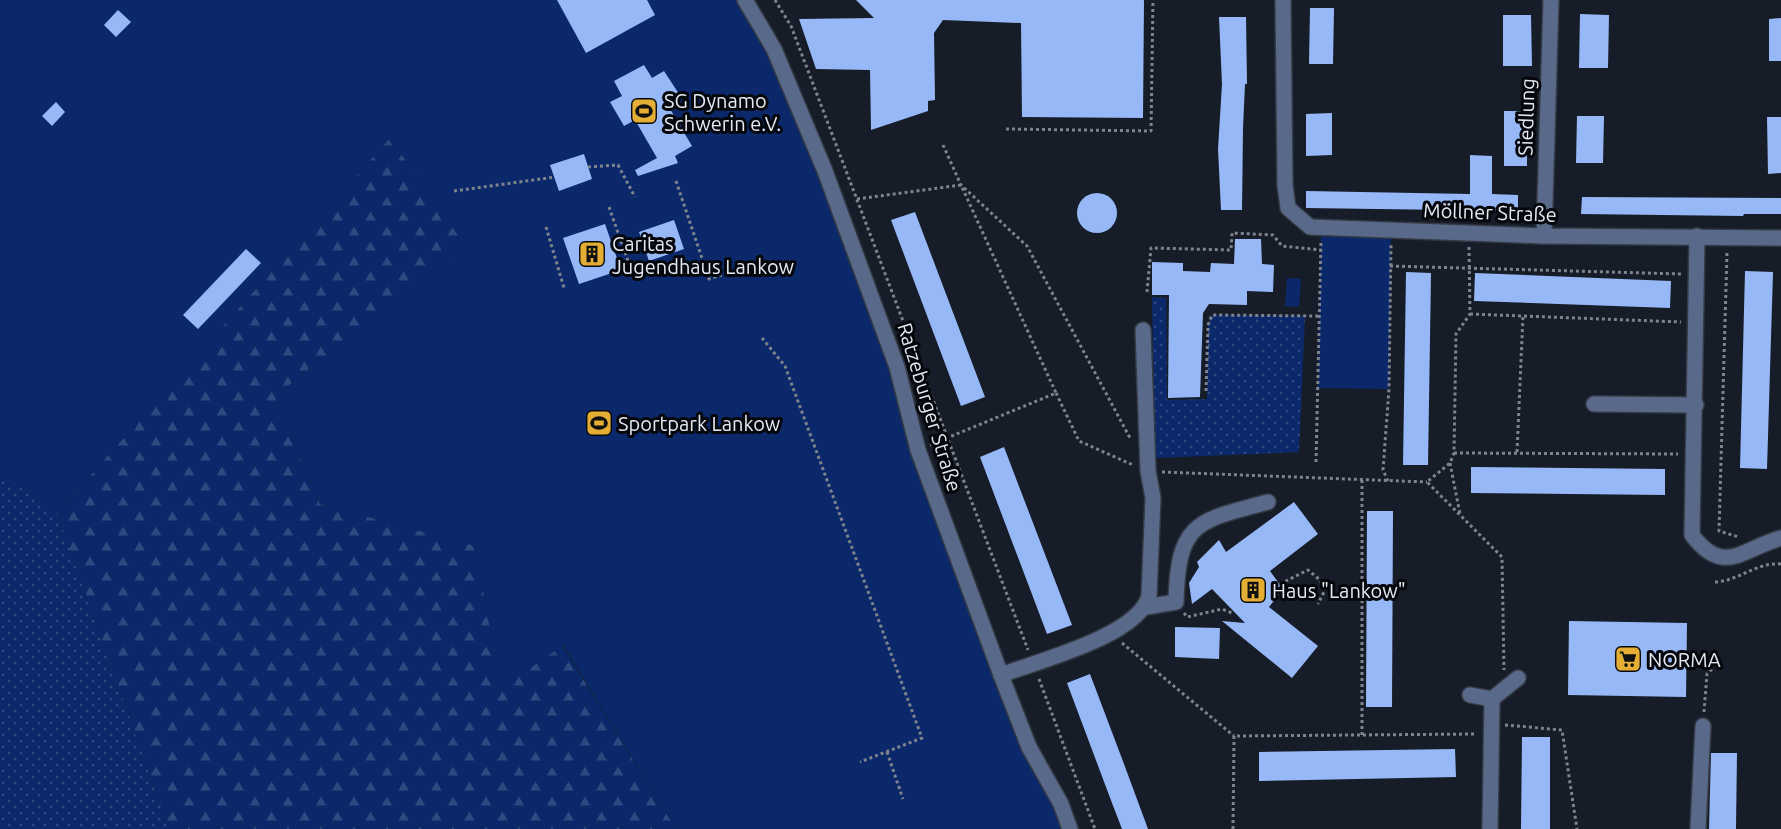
<svg xmlns="http://www.w3.org/2000/svg" width="1781" height="829" font-family="Ubuntu,sans-serif">
	<style>
		.grass { fill: url(#grass-dots) }
		.forest { fill: url(#forest-firs) }
		.green { fill: #0b296a }
		.building { fill: #97b8f7 }
		.lines { fill: none; stroke-linecap: round; stroke-linejoin: round }
		.minor-casing { stroke: #343a44; stroke-width: 18 }
		.path { stroke: #7e838d; stroke-width: 3; stroke-dasharray: 3 3; stroke-linecap: butt }
		.minor { stroke: #586989; stroke-width: 15 }
		.labels { text-anchor: middle; dominant-baseline: central; stroke-width: 6; stroke-linejoin: round; paint-order: stroke }
		.poi-label { font-size: 20px; fill: #e4e9f1; stroke: #05070c; text-anchor: start }
		.street-label { font-size: 20px; fill: #e4e9f1; stroke: #05070c }
	</style>
	<defs>
		<pattern id="grass-dots" width="8" height="8" patternUnits="userSpaceOnUse" patternTransform="scale(1.5)"><rect width="8" height="8" fill="#0b296a"/><path d="M2 2h.1M6 6h.1" fill="none" stroke="#2e4880" stroke-width="1.8" stroke-linecap="round"/></pattern>
		<pattern id="forest-firs" width="22" height="20" patternUnits="userSpaceOnUse" patternTransform="scale(1.5)"><rect width="22" height="20" fill="#0b296a"/><path d="M5 1l3.5 6h-7zM16 11l3.5 6h-7z" fill="#2e4880"/></pattern>
	</defs>
	<rect width="100%" height="100%" fill="#171d28"/>
	<g class="grass">
		<path d="M1152 297 1166 298 1167 400 1207 399 1208 325 1212 315 1305 316 1299 452 1155 458Z"/>
		<path d="M0 473 57 513 169 829H0Z"/>
	</g>
	<path class="forest" d="M356 0 467 247 275 396 320 504 475 545 501 688 562 645 676 829H169L57 513 389 138Z"/>
	<g class="green">
		<path d="M0 0H745L774 49 1001 675 1070 829H676L563 645 501 689 475 546 320 504 275 396 466 247 390 138 57 513 0 473Z"/>
		<path d="M1321 227 1391 230 1389 389 1318 388Z"/>
		<path d="M1287 278 1301 279 1299 307 1285 306Z"/>
	</g>
	<g class="building">
		<path d="M557 0H647L655 15 586 53Z"/>
		<path d="M856 0H1144L1143 118 1022 117 1021 23 943 20 934 33 935 100 928 101V111L871 130 870 70 816 69 799 19 874 18Z"/>
		<path d="M1310 8H1334L1333 64H1309Z"/>
		<path d="M118 10 131 22 116 37 104 25Z"/>
		<path d="M1580 14 1609 15 1608 68H1579Z"/>
		<path d="M1503 15H1531L1532 66H1503Z"/>
		<path d="M1219 17H1246L1247 84H1245L1243 128 1242 210H1221L1218 149 1222 84Z"/>
		<path d="M1781 18V61H1769V19Z"/>
		<path d="M644 65 652 78 664 71 679 94 666 102 692 146 675 156 678 163 638 176 635 170 657 158 635 120 624 126 610 102 622 96 614 81Z"/>
		<path d="M56 102 65 112 52 126 42 116Z"/>
		<rect x="1504" y="111" width="23" height="55"/>
		<path d="M1332 113V155L1306 156V114Z"/>
		<path d="M1577 116H1604L1603 163H1576Z"/>
		<path d="M1767 117H1781V173L1768 174Z"/>
		<path d="M584 154 592 179 559 191 550 165Z"/>
		<path d="M1470 155 1492 156V194L1518 195V211L1306 208V191L1470 194Z"/>
		<circle cx="1097" cy="213" r="20"/>
		<path d="M1582 197 1781 198V214H1744L1743 216 1581 214Z"/>
		<path d="M915 212 985 397 961 406 891 220Z"/>
		<path d="M674 220 684 249 649 261 639 232Z"/>
		<path d="M605 224 621 270 579 284 563 238Z"/>
		<path d="M1235 239H1261L1262 264 1274 265 1273 292 1247 291V305L1209 304 1203 313 1200 397 1168 398 1169 295H1152V262L1183 263V271L1210 272 1211 263 1234 264Z"/>
		<path d="M246 249 261 263 198 329 183 315Z"/>
		<path d="M1745 271 1773 272 1767 469 1740 468Z"/>
		<path d="M1406 272 1431 273 1428 465H1403Z"/>
		<path d="M1475 273 1671 281 1670 308 1474 301Z"/>
		<path d="M1004 447 1072 625 1047 634 980 457Z"/>
		<path d="M1471 467 1665 469V495L1471 493Z"/>
		<path d="M1294 502 1318 534 1270 571 1283 589 1269 607 1318 646 1292 678 1222 621 1245 623 1212 589 1192 604 1189 583 1199 567 1197 562 1219 540 1226 552Z"/>
		<path d="M1367 511H1393L1392 707H1366Z"/>
		<path d="M1569 621 1687 623 1686 697 1568 695Z"/>
		<path d="M1175 627 1220 628 1219 659 1175 657Z"/>
		<path d="M1090 674 1124 764 1148 829H1122L1112 803 1067 683Z"/>
		<path d="M1522 737H1550V829H1521Z"/>
		<path d="M1455 749 1456 777 1259 781V752Z"/>
		<path d="M1711 753H1737L1736 829H1709Z"/>
	</g>
	<g class="lines">
		<defs>
			<g id="minor">
				<path d="M745 0 774 49 825 171 897 367 918 450 1001 675 1029 747 1061 804 1070 829"/>
				<path d="M1283 0 1285 185 1288 208 1310 227 1544 236 1781 238"/>
				<path d="M1544 236 1551 0"/>
				<path d="M1697 236 1692 535C1724 577 1742 549 1781 538"/>
				<path d="M1594 404 1696 405"/>
				<path d="M1146 607 1176 602C1178 522 1196 521 1268 502"/>
				<path d="M1001 675C1038 661 1138 636 1149 596L1153 498 1148 471 1143 330"/>
				<path d="M1470 695 1492 699 1518 678"/>
				<path d="M1490 829 1492 699"/>
				<path d="M1698 829 1703 726"/>
			</g>
		</defs>
		<use href="#minor" class="minor-casing"/>
		<g class="path">
			<path d="M775 0 791 26 1028 650"/>
			<path d="M1006 129 1151 131 1153 0"/>
			<path d="M943 145 961 185 1027 246 1130 438"/>
			<path d="M588 167 618 165 635 197"/>
			<path d="M676 181 709 279 743 268"/>
			<path d="M454 191 555 177"/>
			<path d="M857 199 961 185 1056 393 930 445"/>
			<path d="M609 207 629 264"/>
			<path d="M546 227 564 288"/>
			<path d="M1469 247 1470 314 1456 334 1454 453 1450 463 1427 482 1502 557 1504 670"/>
			<path d="M1727 253 1719 531 1739 537"/>
			<path d="M1390 266 1682 274"/>
			<path d="M1147 292 1151 248 1231 250 1232 233 1273 235 1282 246 1321 250"/>
			<path d="M1470 314 1681 322"/>
			<path d="M762 338 785 366 922 738 860 762"/>
			<path d="M1206 391 1208 325 1212 315 1318 316"/>
			<path d="M1056 393 1079 441 1133 465"/>
			<path d="M1517 452 1523 316"/>
			<path d="M1454 453 1678 454"/>
			<path d="M1316 462 1321 241"/>
			<path d="M1450 463 1460 514"/>
			<path d="M1162 472 1427 482"/>
			<path d="M1362 480V735"/>
			<path d="M1388 481 1383 470 1389 389 1391 244"/>
			<path d="M1715 582C1739 581 1756 562 1781 564"/>
			<path d="M1280 584 1308 570 1320 580 1324 592 1318 604"/>
			<path d="M1184 613 1187 617 1222 609 1232 613"/>
			<path d="M1122 643 1234 736"/>
			<path d="M1039 679 1095 829"/>
			<path d="M1704 712 1707 674 1713 668"/>
			<path d="M1505 725 1562 730 1577 829"/>
			<path d="M887 752 903 799"/>
			<path d="M1233 829 1234 736 1477 734"/>
		</g>
		<use href="#minor" class="minor"/>
	</g>
	<defs>
		<symbol id="stadium-square" viewBox="-11 -11 22 22"><rect x="-9" y="-9" width="18" height="18" rx="4" fill="#e4ae35" stroke="#05070c"/><path d="M0-5a6.5 5 0 1 0 0 10a6.5 5 0 1 0 0-10ZM-3.5-1.8h7v3.6h-7Z" fill="#111"/></symbol>
		<symbol id="building-square" viewBox="-11 -11 22 22"><rect x="-9" y="-9" width="18" height="18" rx="4" fill="#e4ae35" stroke="#05070c"/><path d="M-4-6H4V6H1V3H-1V6H-4ZM-2.5-4.3h1.7v1.8h-1.7ZM.8-4.3h1.7v1.8H.8ZM-2.5-1h1.7V.8h-1.7ZM.8-1h1.7V.8H.8Z" fill="#111"/></symbol>
		<symbol id="supermarket-square" viewBox="-11 -11 22 22"><rect x="-9" y="-9" width="18" height="18" rx="4" fill="#e4ae35" stroke="#05070c"/><path d="M-6-5.5h2.5l.6 2H6L4.5 2H-2.5L-4.4-4H-6ZM-1.5 3.2a1.3 1.3 0 1 0 .1 0ZM3 3.2a1.3 1.3 0 1 0 .1 0Z" fill="#111"/></symbol>
	</defs>
	<g fill-rule="evenodd">
		<use href="#stadium-square" x="629" y="96" width="30" height="30"/>
		<use href="#building-square" x="577" y="239" width="30" height="30"/>
		<use href="#stadium-square" x="584" y="408" width="30" height="30"/>
		<use href="#building-square" x="1238" y="575" width="30" height="30"/>
		<use href="#supermarket-square" x="1613" y="644" width="30" height="30"/>
	</g>
	<g class="labels">
		<g class="poi-label">
			<text x="664" y="100">SG Dynamo<tspan x="664" dy="23">Schwerin e.V.</tspan></text>
			<text x="612" y="243">Caritas<tspan x="612" dy="23">Jugendhaus Lankow</tspan></text>
			<text x="618" y="423">Sportpark Lankow</text>
			<text x="1272" y="590">Haus "Lankow"</text>
			<text x="1648" y="659">NORMA</text>
		</g>
		<g class="street-label">
			<text transform="translate(1526 117) rotate(-88)">Siedlung</text>
			<text transform="translate(1490 212) rotate(2)">Möllner Straße</text>
			<text transform="translate(930 407) rotate(73)">Ratzeburger Straße</text>
		</g>
	</g>
</svg>
